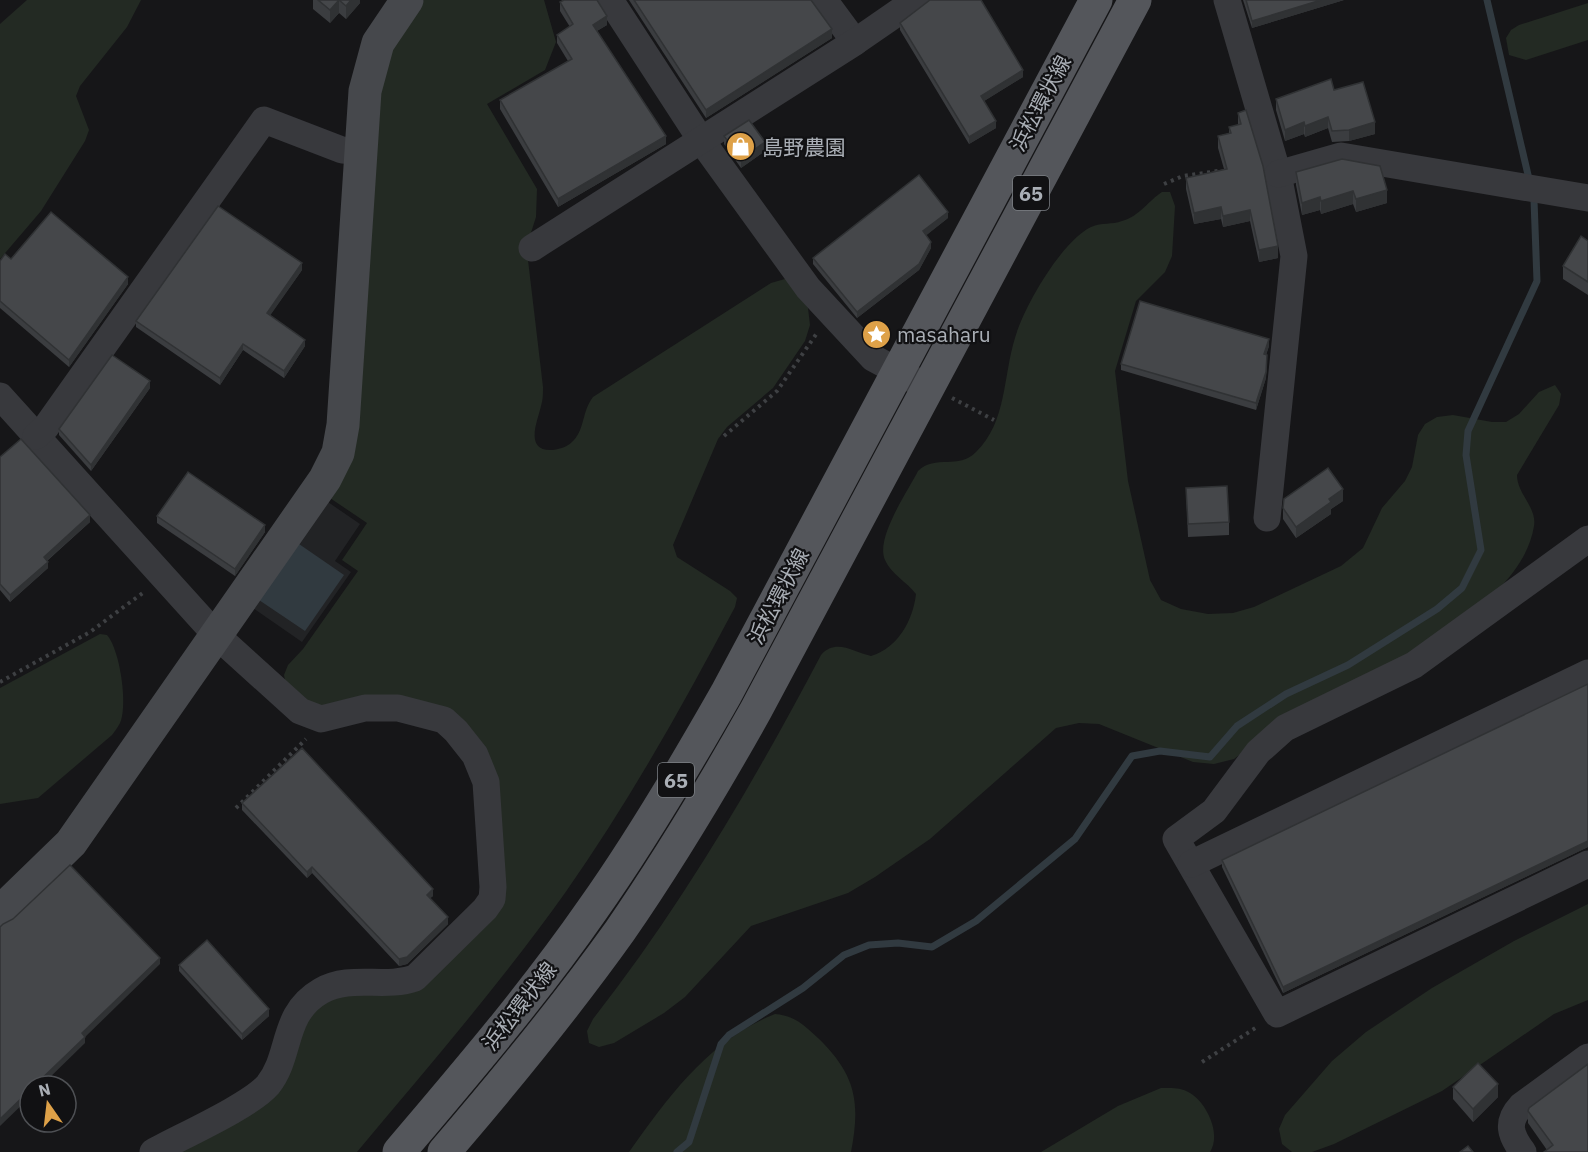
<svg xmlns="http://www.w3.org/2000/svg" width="1588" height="1152" font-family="'IBM Plex Sans','Noto Sans JP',sans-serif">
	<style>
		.built { fill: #222325 }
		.green { fill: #232a23 }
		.water { fill: #313a40 }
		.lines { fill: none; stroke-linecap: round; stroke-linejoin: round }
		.stream { stroke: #313a40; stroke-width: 7 }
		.path { stroke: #3e4043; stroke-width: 4; stroke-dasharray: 3 4.5; stroke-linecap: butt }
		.street { stroke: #38393d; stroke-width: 27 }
		.secondary { stroke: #46484c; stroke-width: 33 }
		.primary { stroke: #54565b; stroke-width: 33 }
		.wall { fill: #3b3d40 }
		.shaded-wall { fill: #303234 }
		.building { fill: #45474a; stroke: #303234; stroke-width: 1.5 }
		.labels { text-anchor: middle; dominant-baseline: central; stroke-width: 4.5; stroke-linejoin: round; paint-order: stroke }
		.shield { fill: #111113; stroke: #7c8085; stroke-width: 1.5 }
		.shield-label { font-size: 20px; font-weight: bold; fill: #aaafb6 }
		.street-label { font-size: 21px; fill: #aaafb6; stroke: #111113 }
		.poi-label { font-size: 21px; fill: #aaafb6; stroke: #111113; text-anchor: start }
	</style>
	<rect width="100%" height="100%" fill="#161618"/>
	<path class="built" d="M325 500 360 524 335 561 351 572 302 642 250 606Z"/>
	<g class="green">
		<path d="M27 0H141L127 27 80 86 76 96 89 130 85 141 41 211 0 259V24Z"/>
		<path d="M424 0H544L556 42 545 70 487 104 537 189 536 217 529 239 528 260 543 387C543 393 543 400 541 406 538 420 523 452 553 450 561 449 569 446 574 440 585 428 582 411 593 397L771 283 785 279 795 285 808 308 810 325 805 341 773 388 727 427 718 439 673 545 677 557 730 591 737 598 735 607C683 705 629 802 565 893 501 983 428 1067 357 1152H167L254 1105 295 1033 324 998 388 990 499 902 461 726 321 711 286 685 284 675 288 665 303 649 358 571 342 560 367 523 327 496 381 69 415 10Z"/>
		<path d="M1588 3V40L1526 60 1509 55 1506 38 1511 30 1519 25Z"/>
		<path d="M1162 192H1170L1175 206 1172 256 1165 272 1136 301 1115 371 1128 481 1150 580 1161 600 1181 609 1208 614 1233 613 1254 607 1341 566 1363 548 1382 508 1405 481 1412 467 1418 435 1425 424 1437 417 1453 415 1492 422H1506L1519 414 1539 392 1555 385 1561 394 1559 405 1517 475C1517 494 1537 507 1534 526 1523 597 1418 649 1362 681 1325 703 1288 724 1251 746L1234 759 1214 764 1193 762 1099 724 1079 723 1056 728 930 839 875 877 848 893 751 926 685 997 664 1013 614 1043 599 1047 589 1043 587 1031 593 1019C682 905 754 782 821 655 836 638 853 652 871 656 898 648 913 620 916 594 907 582 891 574 885 560 875 538 908 491 918 471 935 454 959 470 976 452 1007 422 1003 376 1015 338 1024 306 1062 241 1091 227 1102 222 1112 225 1122 221 1140 216 1148 201 1162 192Z"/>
		<path d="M100 634 107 635C120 650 128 705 120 723 118 727 115 731 112 735L38 798 0 804V688Z"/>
		<path d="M1588 904V1000L1554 1014 1442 1091 1334 1144 1312 1152H1292L1282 1144 1279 1129 1285 1115 1332 1061 1366 1032 1432 988 1514 941Z"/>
		<path d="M775 1014C795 1016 804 1025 818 1038 855 1074 861 1101 851 1152H629C669 1096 709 1040 775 1014Z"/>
		<path d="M1161 1088C1172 1088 1180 1087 1190 1093 1206 1102 1222 1134 1210 1152H1041L1118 1106Z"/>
	</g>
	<path class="water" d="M299 544 344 575 305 631 259 600Z"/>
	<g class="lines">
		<g class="stream">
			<path d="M1487 0 1529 179"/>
			<path d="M677 1152 689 1142 721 1044 729 1035 803 988 844 955 869 945 898 943 932 947 976 921 1075 839 1132 756 1160 751 1210 757 1237 726 1286 694 1348 665 1437 609 1462 588 1481 550 1466 455 1468 431 1537 281 1534 200"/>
		</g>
		<g class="path">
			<path d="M1164 184 1183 176 1218 171"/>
			<path d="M952 398 994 420"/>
			<path d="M724 436 777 391 817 333"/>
			<path d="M0 682 90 632 144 592"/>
			<path d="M236 808 306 739"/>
			<path d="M1202 1062 1257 1027"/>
		</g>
		<g class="street">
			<path d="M610 0 701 140 808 288 873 358 927 387"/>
			<path d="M824 0 855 42"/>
			<path d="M1227 0 1278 174 1294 256 1267 518"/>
			<path d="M1278 174 1341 156 1588 198"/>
			<path d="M532 248 855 42 916 0"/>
			<path d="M0 396 216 635 300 711 321 719 365 708H398L444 720 456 731 475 755 486 782 493 887 492 899 485 909 415 978C384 989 351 974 321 991 281 1014 292 1055 268 1085 250 1106 180 1137 153 1152"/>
			<path d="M36 436 46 427 264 120 342 150 360 151"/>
			<path d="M1588 539 1414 665 1285 728 1258 752 1214 811 1176 839 1277 1014 1588 864"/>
			<path d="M1191 864 1588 673"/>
			<path d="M1523 1152C1510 1135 1506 1122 1521 1106L1588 1057"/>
		</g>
		<path class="secondary" d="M0 912 71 843 325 479 338 453 343 425 365 91 378 43 407 0"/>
		<g class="primary">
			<path d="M399 1152C465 1074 533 995 592 910 641 841 684 768 726 694L1096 0"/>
			<path d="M444 1152C505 1081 565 1008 620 931 669 860 714 785 756 710L1135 0"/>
		</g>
	</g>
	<g class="wall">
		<path d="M313 0H360V3L346 19 339 13 330 23 313 9Z"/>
		<path d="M629 0H811L832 38 706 118Z"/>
		<path d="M1243 0H1344L1252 28Z"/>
		<path d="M560 2 607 25 597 31 666 144 558 207 500 109V100L568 61 557 43V35L570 27 560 11Z"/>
		<path d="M900 23 1023 77 984 101 996 128 969 144 900 30Z"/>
		<path d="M1334 90 1375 134 1349 141 1332 142 1328 128 1305 137 1304 134 1285 141 1276 110V99Z"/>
		<path d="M1238 113 1278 258 1259 262 1250 221 1223 227 1221 219 1194 224 1186 189V178L1224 169 1218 148V136L1229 133V127L1238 125Z"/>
		<path d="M724 136 765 151 741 168 724 144Z"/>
		<path d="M1296 172 1387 203 1356 212 1353 204 1321 214 1320 210 1302 215 1296 185Z"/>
		<path d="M948 218 926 235 931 248 919 270 857 318 813 264V258Z"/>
		<path d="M1588 241V295L1563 279V266Z"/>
		<path d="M11 259 128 284 69 367 0 308V261Z"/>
		<path d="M302 270 270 315 305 346 284 378 243 350 220 385 136 327V321Z"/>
		<path d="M1269 346 1266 355 1267 362 1266 378 1256 410 1121 370V364Z"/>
		<path d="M150 388 91 471 59 435V429Z"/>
		<path d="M0 457 90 522 47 561 48 568 10 602 0 590Z"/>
		<path d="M1186 488 1229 522V535L1188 537Z"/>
		<path d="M1343 501 1331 509V514L1296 538 1283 519V508Z"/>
		<path d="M157 516 265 532 235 576 157 523Z"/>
		<path d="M1588 684V847L1283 993 1222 867V860Z"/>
		<path d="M242 803 433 896 430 898 448 924 407 964 399 966 312 873 307 878 242 810Z"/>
		<path d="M179 965 269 1016 242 1040 179 971Z"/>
		<path d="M1453 1087 1498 1097 1473 1122 1453 1099Z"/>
		<path d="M1528 1111 1588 1152 1547 1150 1528 1123Z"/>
	</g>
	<g class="shaded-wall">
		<path d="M339 0V13L330 23V10Z"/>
		<path d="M351 0H360V3L346 19V6Z"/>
		<path d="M1321 0H1344L1252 28V21Z"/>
		<path d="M607 16V25L593 33V25Z"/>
		<path d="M832 29V38L706 118V110Z"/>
		<path d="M1023 70V77L981 103V96Z"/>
		<path d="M1328 117V128L1305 137V126Z"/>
		<path d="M996 121V128L969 144V137Z"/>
		<path d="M1304 122V134L1285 141V130Z"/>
		<path d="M1375 122V134L1349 141V130Z"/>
		<path d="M666 136V144L558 207V199Z"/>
		<path d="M765 142V151L741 168V159Z"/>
		<path d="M1387 190V203L1356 212V199Z"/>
		<path d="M1353 191V204L1321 214V201Z"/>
		<path d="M1320 197V210L1302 215V203Z"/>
		<path d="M1221 207V219L1194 224V213Z"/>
		<path d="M1250 210V221L1223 227V216Z"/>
		<path d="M948 212V218L923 238V231Z"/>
		<path d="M931 242V248L919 270 857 318V312Z"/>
		<path d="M1278 246V258L1259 262V250Z"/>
		<path d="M302 263V270L267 320V313Z"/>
		<path d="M128 277V284L69 367V360Z"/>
		<path d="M1269 339V346L1264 361V354Z"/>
		<path d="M305 340V346L284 378V371Z"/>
		<path d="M243 344V350L220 385V378Z"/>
		<path d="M1267 355 1266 378 1256 410V403Z"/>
		<path d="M150 381V388L91 471V465Z"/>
		<path d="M1343 489V501L1331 509V514L1296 538V527L1329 499Z"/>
		<path d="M90 515V522L44 563V557Z"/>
		<path d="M265 525V532L235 576V569Z"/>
		<path d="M48 562V568L10 602V595Z"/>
		<path d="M1588 841V847L1283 993V987Z"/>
		<path d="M312 867V873L307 878V872Z"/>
		<path d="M433 889V896L427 901V895Z"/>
		<path d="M448 917V924L407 964 399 966V959Z"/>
		<path d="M160 958V964L82 1040V1033Z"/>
		<path d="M269 1009V1016L242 1040V1034Z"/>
		<path d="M85 1037V1043L41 1086H34Z"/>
		<path d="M1498 1084V1097L1473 1122V1109Z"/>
		<path d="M30 1090V1097L0 1126V1119Z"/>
	</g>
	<g class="building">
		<path d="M318 0H351L346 6 339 0 330 10Z"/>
		<path d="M564 0H597L607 16 593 25 666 136 558 199 500 100 572 59 557 35 573 24 560 2Z"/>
		<path d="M634 0H811L832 29 706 110Z"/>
		<path d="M930 0H981L1023 70 981 96 996 121 969 137 900 23Z"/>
		<path d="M1246 0H1321L1252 21Z"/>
		<path d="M1331 79 1334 90 1363 82 1375 122 1349 130 1332 131 1328 117 1305 126 1304 122 1285 130 1276 99Z"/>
		<path d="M1246 110 1263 166 1278 246 1259 250 1250 210 1223 216 1221 207 1194 213 1186 178 1227 169 1218 136 1231 133 1229 127 1241 124 1238 113Z"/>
		<path d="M749 120 765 142 741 159 724 136Z"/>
		<path d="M1342 159 1380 166 1387 190 1356 199 1353 191 1321 201 1320 197 1302 203 1296 172Z"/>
		<path d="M919 175 948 212 923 231 931 242 919 264 857 312 813 258Z"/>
		<path d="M218 206 302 263 267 313 305 340 284 371 243 344 220 378 136 321Z"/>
		<path d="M51 212 128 277 69 360 0 301V261L5 254 11 259Z"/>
		<path d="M1581 236 1588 241V282L1563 266Z"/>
		<path d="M1140 301 1269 339 1264 354 1267 355 1266 372 1256 403 1121 364Z"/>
		<path d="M112 355 150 381 91 465 59 429Z"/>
		<path d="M21 439 90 515 44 557 48 562 10 595 0 584V457Z"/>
		<path d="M1328 468 1343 489 1329 499 1331 502 1296 527 1283 508 1284 499Z"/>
		<path d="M188 472 265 525 235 569 157 516Z"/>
		<path d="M1227 486 1229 522 1188 524 1186 488Z"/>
		<path d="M1588 684V841L1283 987 1222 860Z"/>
		<path d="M302 748 433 889 427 895 448 917 407 957 399 959 312 867 307 872 242 803Z"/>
		<path d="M70 865 160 958 82 1033 85 1037 34 1086H30V1090L0 1119V927L3 924 13 919Z"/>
		<path d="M207 940 269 1009 242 1034 179 965Z"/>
		<path d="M1478 1063 1498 1084 1473 1109 1453 1087Z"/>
		<path d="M1588 1064V1152H1544L1553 1145 1528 1111 1529 1108Z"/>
		<path d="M1468 1146 1473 1152H1460Z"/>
	</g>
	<defs>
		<symbol id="shop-disc" viewBox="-11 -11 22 22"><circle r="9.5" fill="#dea148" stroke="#111113"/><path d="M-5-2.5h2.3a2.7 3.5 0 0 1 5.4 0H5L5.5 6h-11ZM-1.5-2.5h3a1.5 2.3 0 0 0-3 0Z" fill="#fff"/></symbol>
		<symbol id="sight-disc" viewBox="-11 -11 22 22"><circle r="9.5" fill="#dea148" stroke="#111113"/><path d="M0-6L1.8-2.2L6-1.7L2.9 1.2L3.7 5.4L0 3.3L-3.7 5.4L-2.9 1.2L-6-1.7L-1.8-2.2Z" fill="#fff"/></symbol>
	</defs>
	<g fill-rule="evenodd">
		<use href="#shop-disc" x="724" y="130" width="33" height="33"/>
		<use href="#sight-disc" x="860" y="318" width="33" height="33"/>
	</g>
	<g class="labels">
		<g class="shield">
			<rect x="1013" y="176" width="36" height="34" rx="4.5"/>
			<rect x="658" y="763" width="36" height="34" rx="4.5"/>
		</g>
		<g class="shield-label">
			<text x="1031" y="193">65</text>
			<text x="676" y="780">65</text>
		</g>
		<g class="street-label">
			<text transform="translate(1040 103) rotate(-62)">浜松環状線</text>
			<text transform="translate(778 596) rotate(-62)">浜松環状線</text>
			<text transform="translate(519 1006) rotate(-52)">浜松環状線</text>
		</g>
		<g class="poi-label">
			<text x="762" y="147">島野農園</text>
			<text x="897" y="334">masaharu</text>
		</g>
	</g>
	<g transform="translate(48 1104) rotate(346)"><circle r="28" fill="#111113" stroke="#4e5054" stroke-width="1.5"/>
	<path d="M0-4.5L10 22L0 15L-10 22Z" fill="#dea148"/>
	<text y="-9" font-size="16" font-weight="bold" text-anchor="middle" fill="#aaafb6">N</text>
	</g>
</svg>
